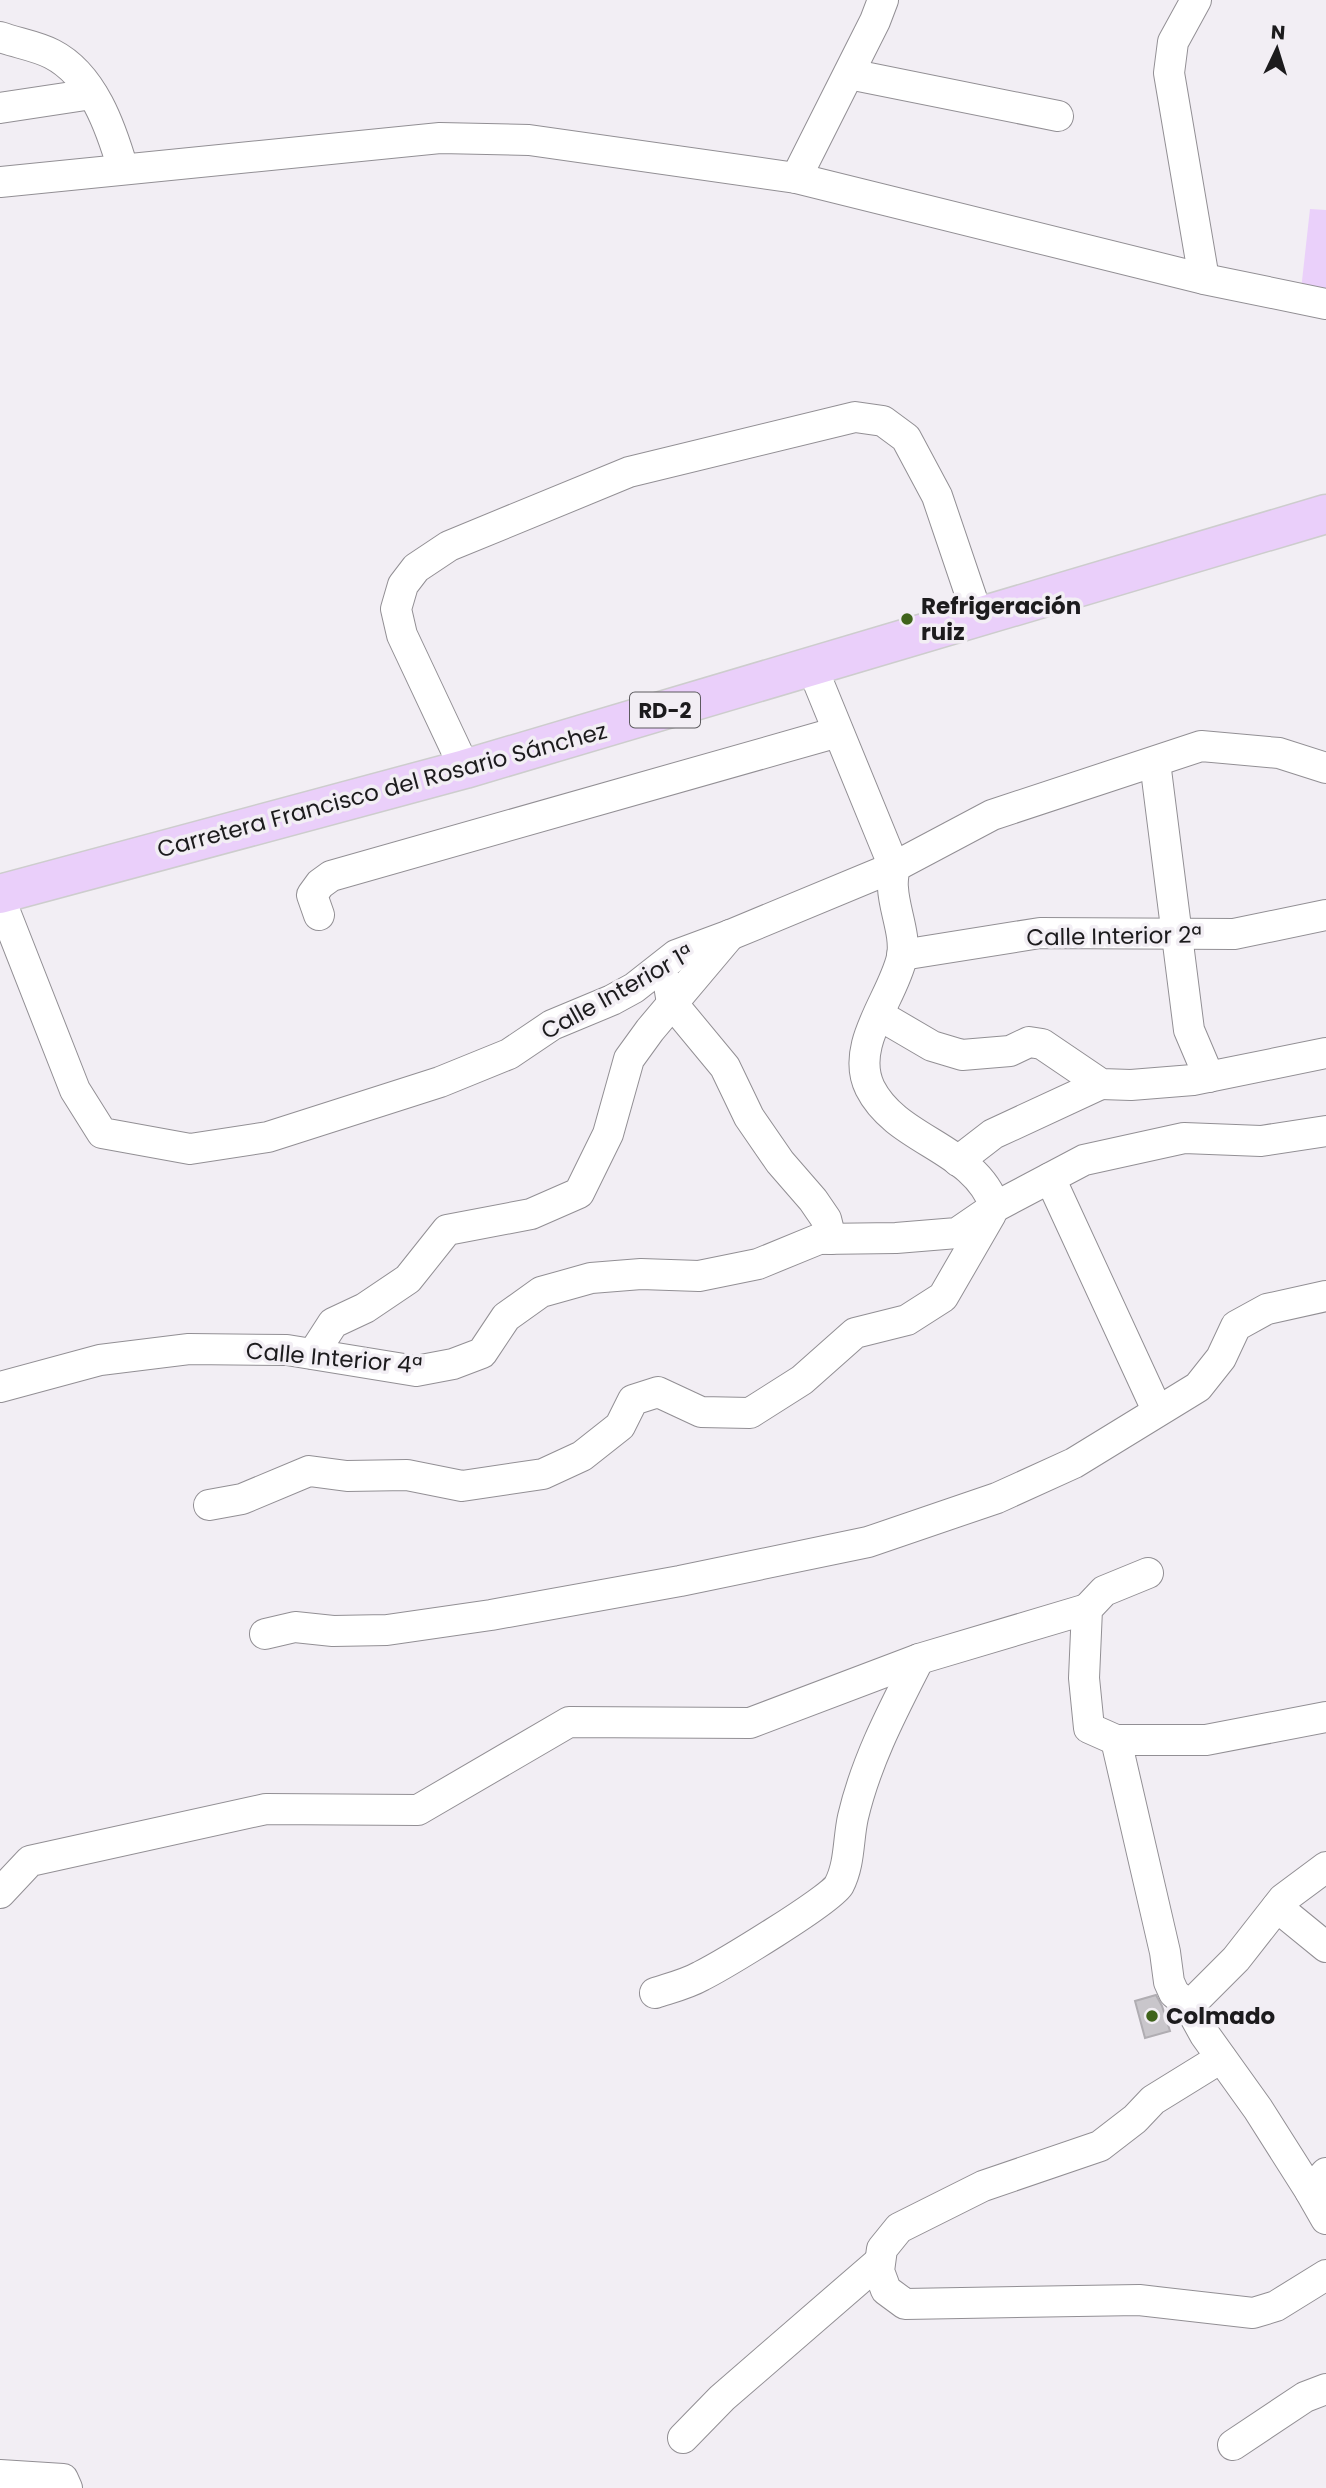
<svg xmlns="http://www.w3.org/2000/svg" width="1326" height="2488" font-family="Poppins,sans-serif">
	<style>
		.green { fill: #ead0fa }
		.building { fill: #c9c6cb; stroke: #b0adb2; stroke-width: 2 }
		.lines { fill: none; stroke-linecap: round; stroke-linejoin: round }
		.minor-casing { stroke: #928f94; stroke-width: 32 }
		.major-casing { stroke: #cdcdcd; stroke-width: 41 }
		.minor { stroke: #fff; stroke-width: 30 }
		.major { stroke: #eacffa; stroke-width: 38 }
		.poi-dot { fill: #3f631b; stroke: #f2eef4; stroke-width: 2.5 }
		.labels { text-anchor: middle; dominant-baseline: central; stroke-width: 7; stroke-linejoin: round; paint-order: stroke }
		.shield { fill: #f2eef4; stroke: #5c5a5e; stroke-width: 2 }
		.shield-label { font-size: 21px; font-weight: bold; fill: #1c1b1d }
		.poi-label { font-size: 23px; font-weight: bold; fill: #1c1b1d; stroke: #f2eef4; text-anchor: start }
		.street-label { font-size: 23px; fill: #1c1b1d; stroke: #f2eef4 }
	</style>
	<rect width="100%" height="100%" fill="#f2eef4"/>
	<path class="green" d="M1310 209 1326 210V304L1300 299Z"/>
	<path class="building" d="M1156 1995 1162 2006 1170 2031 1145 2038 1135 2001Z"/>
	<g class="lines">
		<defs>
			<g id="minor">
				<path d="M1196 0 1173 42 1169 73 1204 279"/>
				<path d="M0 37C17 43 37 46 52 54 93 75 111 128 123 169"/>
				<path d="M849 74 1058 116"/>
				<path d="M0 108 92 94"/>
				<path d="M796 178 875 21 883 0"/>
				<path d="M0 182 440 138 529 140 796 178 1204 279 1326 304"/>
				<path d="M812 667 894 867C894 874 892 881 893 888 894 910 906 935 902 957 893 998 849 1045 870 1088 897 1142 975 1147 995 1207"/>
				<path d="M1155 762 1189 1030 1209 1077"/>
				<path d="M465 769 402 635 396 609 403 585 416 568 449 546 629 472 855 417 883 421 906 438 937 496 978 617"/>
				<path d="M0 899 75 1090 102 1133 190 1149 268 1137 440 1082 509 1054 552 1025 612 1000 634 988 676 955 730 935 894 867 992 815 1201 746 1279 753 1326 768"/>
				<path d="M319 915 312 895 320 884 331 876 838 732"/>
				<path d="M902 955 1040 933 1234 934 1326 915"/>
				<path d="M669 985 672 1003 725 1067 749 1117 780 1162 813 1200 826 1219 831 1239"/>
				<path d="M879 1015 932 1046 962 1055 1010 1051 1029 1042 1042 1044 1101 1084 1131 1085 1193 1080 1326 1053"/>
				<path d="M958 1161 993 1134 1101 1084"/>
				<path d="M1050 1178 1157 1410"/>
				<path d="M313 1354 333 1323 365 1308 408 1279 447 1230 531 1214 579 1193 608 1134 629 1059 650 1030 730 935"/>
				<path d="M0 1387 100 1360 189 1349 287 1350 416 1371 453 1364 482 1353 506 1317 541 1292 591 1278 641 1274 699 1276 758 1264 819 1239 896 1238 957 1233 995 1207 1084 1160 1184 1138 1261 1141 1326 1131"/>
				<path d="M209 1505 242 1499 309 1471 347 1476 407 1475 462 1486 543 1474 582 1456 620 1426 633 1400 658 1392 701 1412 750 1413 802 1380 855 1333 907 1320 943 1297 991 1214"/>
				<path d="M1148 1573 1104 1591 1087 1609 1084 1678 1089 1728 1116 1740H1206L1326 1717"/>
				<path d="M265 1634 295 1627 333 1631 387 1630 491 1615 680 1581 868 1542 997 1498 1074 1463 1198 1387 1221 1358 1236 1326 1267 1309 1326 1296"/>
				<path d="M1116 1740 1165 1952 1169 1982 1174 1993 1189 2006 1205 2035 1258 2109 1310 2191"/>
				<path d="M0 1893 30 1861 266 1809 418 1810 569 1722 750 1723 919 1659 1087 1609"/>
				<path d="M1277 1907 1326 1947"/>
				<path d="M655 1993C670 1988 687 1984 701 1976 721 1966 831 1900 839 1885 850 1864 848 1839 853 1817 866 1761 893 1710 919 1659"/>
				<path d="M1189 2006 1236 1959 1283 1899 1326 1867"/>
				<path d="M1221 2058 1153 2100 1135 2119 1100 2146 983 2186 899 2228 882 2249 879 2271 886 2290 905 2304 1139 2300 1253 2313 1276 2306 1326 2275"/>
				<path d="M1326 2173 1310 2191 1326 2219"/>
				<path d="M683 2438 722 2398 879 2262"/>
				<path d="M1233 2445 1305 2397 1326 2389"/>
				<path d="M0 2475 63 2479 67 2488"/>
			</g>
			<path id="major" d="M0 894 465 769 1326 514"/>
		</defs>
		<use href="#minor" class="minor-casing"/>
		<use href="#major" class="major-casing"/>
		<use href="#minor" class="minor"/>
		<use href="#major" class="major"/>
	</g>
	<g class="poi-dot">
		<circle cx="907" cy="619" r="7"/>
		<circle cx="1152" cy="2016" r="7"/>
	</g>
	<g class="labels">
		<rect class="shield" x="630" y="692.5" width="70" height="35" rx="5"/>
		<g class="shield-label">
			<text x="665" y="710">RD-2</text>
		</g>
		<g class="poi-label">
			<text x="921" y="606">Refrigeración<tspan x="921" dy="26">ruiz</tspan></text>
			<text x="1166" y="2016">Colmado</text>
		</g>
		<g class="street-label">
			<text transform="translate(382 790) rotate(-15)">Carretera Francisco del Rosario Sánchez</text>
			<text transform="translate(1114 936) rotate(-1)">Calle Interior 2ª</text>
			<text transform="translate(617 992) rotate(-29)">Calle Interior 1ª</text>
			<text transform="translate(334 1358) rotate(5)">Calle Interior 4ª</text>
		</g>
	</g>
	<g transform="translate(1277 49) rotate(4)" stroke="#f2eef4" stroke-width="5" paint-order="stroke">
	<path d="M0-5L12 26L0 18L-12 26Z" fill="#1c1b1d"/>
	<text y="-10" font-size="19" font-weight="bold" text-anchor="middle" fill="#1c1b1d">N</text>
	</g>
</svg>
